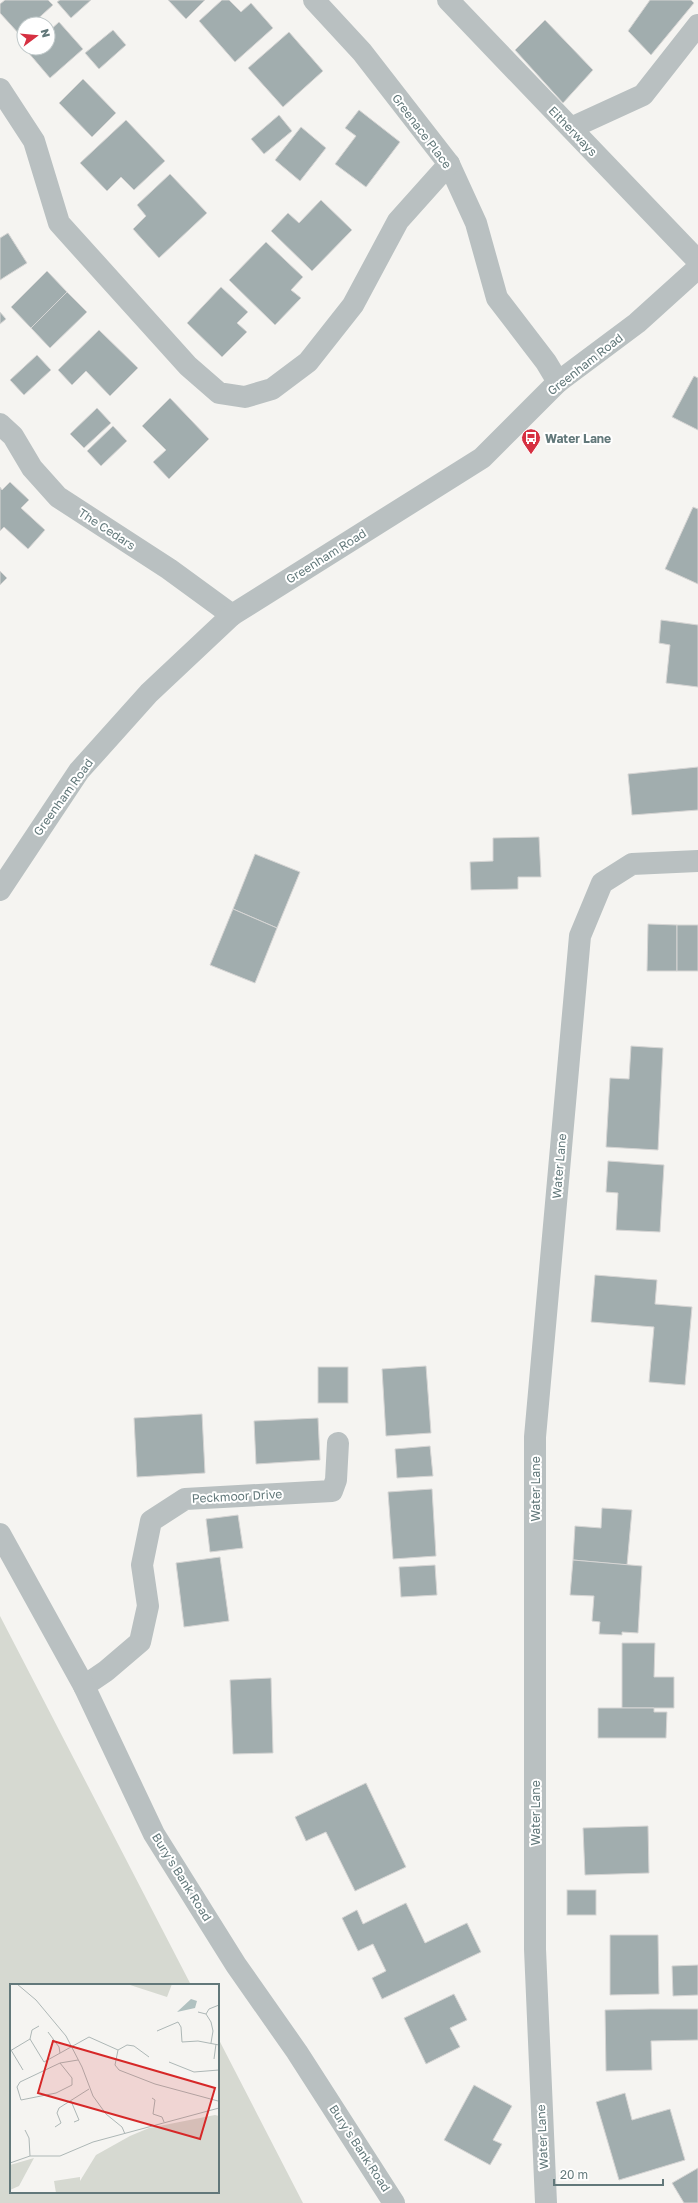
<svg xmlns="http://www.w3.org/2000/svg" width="698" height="2203" font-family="'Golos Text',sans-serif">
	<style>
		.green { fill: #d6d9d1 }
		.building { fill: #a1adae; stroke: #d6d5d4 }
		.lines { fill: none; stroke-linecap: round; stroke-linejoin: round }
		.minor { stroke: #b9c0c1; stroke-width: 22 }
		.tertiary { stroke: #b9c0c1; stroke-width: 22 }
		.labels { text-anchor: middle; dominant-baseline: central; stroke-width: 4; stroke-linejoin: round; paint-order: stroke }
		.street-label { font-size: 12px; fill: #62787a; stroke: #fff }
		.poi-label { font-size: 12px; font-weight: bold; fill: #62787a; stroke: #fff; text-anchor: start }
		.inset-road { fill: none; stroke: #adb7b6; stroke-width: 1 }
		.view { fill: #d62828; fill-opacity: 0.15; stroke: #d62828; stroke-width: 2 }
		.inset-edge { fill: none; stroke: #62787a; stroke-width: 2 }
	</style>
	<rect width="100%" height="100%" fill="#f5f4f1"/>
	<path class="green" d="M0 1616 191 1985H11V2192H218V2038L303 2203H0Z"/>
	<g class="building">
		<path d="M5 0H48L53 5 32 24H24V31L20 35 0 13V4Z"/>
		<path d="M60 0H91L71 18 57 2Z"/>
		<path d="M168 0H205L186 19Z"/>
		<path d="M222 0H229L241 12 251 3 273 28 235 62 199 21Z"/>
		<path d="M650 0H691L694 3 651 55 628 31Z"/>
		<path d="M545 20 593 70 563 103 515 50Z"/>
		<path d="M59 22 83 49 50 78 27 51 30 48H48V32Z"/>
		<path d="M113 30 126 45 99 69 85 53Z"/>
		<path d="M289 32 323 71 283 107 248 68Z"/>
		<path d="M83 79 116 113 92 137 59 103Z"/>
		<path d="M359 110 400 142 366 187 335 164 356 136 345 128Z"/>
		<path d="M279 115 292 131 264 154 251 139Z"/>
		<path d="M126 120 165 161 134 190 121 177 107 191 80 163Z"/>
		<path d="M301 127 326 148 300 181 275 160Z"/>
		<path d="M170 174 207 213 159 258 133 229 146 216 137 205Z"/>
		<path d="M321 200 352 230 312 271 271 231 288 213 299 223Z"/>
		<path d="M8 233 27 263 0 280V238Z"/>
		<path d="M266 242 303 277 291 290 301 298 275 325 229 280Z"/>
		<path d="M47 271 67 292 31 328 11 307Z"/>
		<path d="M221 287 248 312 237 323 247 332 222 357 187 323Z"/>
		<path d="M67 292 87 312 50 348 31 328Z"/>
		<path d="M0 312 6 319 0 324Z"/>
		<path d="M99 330 138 368 110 396 86 371 72 385 58 370Z"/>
		<path d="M37 355 51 370 24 395 10 380Z"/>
		<path d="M694 376 698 378V430L672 417Z"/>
		<path d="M170 398 209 439 169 479 153 462 166 450 142 426Z"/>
		<path d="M97 408 111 423 84 448 70 434Z"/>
		<path d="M113 426 127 441 101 466 87 451Z"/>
		<path d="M10 482 29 500 21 508 45 530 28 549 4 527 0 531V487L2 490Z"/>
		<path d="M693 507 698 509V584L665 569Z"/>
		<path d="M0 571 7 578 0 585Z"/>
		<path d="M661 620 698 625V687L666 683 670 645 659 643Z"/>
		<path d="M698 767V810L632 815 628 774Z"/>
		<path d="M539 837 541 877H518V889L471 890 470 862 493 861V838Z"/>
		<path d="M255 854 300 872 277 928 233 909Z"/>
		<path d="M233 909 277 928 255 983 210 965Z"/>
		<path d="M648 924 677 925V971H647Z"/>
		<rect x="677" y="925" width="21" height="46"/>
		<path d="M631 1046 663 1048 658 1150 606 1147 610 1078 629 1079Z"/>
		<path d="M608 1161 664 1165 660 1232 616 1230 618 1193 606 1192Z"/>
		<path d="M595 1275 657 1280 655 1304 692 1307 685 1385 649 1382 654 1327 591 1322Z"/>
		<path d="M426 1366 431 1433 386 1436 382 1369Z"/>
		<rect x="318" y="1367" width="30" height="36"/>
		<path d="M202 1414 205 1473 137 1477 134 1418Z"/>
		<path d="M318 1418 320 1460 256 1464 254 1421Z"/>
		<path d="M430 1446 433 1476 397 1478 395 1449Z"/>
		<path d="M432 1489 436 1556 393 1559 388 1492Z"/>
		<path d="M602 1508 632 1510 627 1565 573 1560 575 1526 601 1528Z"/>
		<path d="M238 1515 243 1548 210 1552 206 1519Z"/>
		<path d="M220 1557 229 1621 184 1627 176 1563Z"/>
		<path d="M573 1560 642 1566 638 1633 622 1632V1635L599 1634 600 1622 592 1621 594 1596 570 1595Z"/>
		<path d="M435 1565 437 1595 401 1597 399 1567Z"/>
		<path d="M622 1643H655L654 1677H674V1708H622Z"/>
		<path d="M271 1678 273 1753 233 1754 230 1680Z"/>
		<path d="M598 1708H654V1712H667L666 1738H598Z"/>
		<path d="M366 1783 406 1867 355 1891 326 1832 306 1841 295 1817Z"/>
		<path d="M648 1826 649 1873 585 1875 583 1828Z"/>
		<rect x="567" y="1890" width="29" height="25"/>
		<path d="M406 1903 425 1943 467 1923 481 1952 382 1999 372 1978 386 1971 373 1944 358 1951 342 1918 357 1910 363 1924Z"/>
		<path d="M610 1935H658L659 1994 610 1995Z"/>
		<path d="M698 1965V1995L673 1996 672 1966Z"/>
		<path d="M454 1994 467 2020 450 2028 460 2047 426 2064 404 2018Z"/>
		<path d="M651 2009H698V2040L651 2041 652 2070 606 2071 605 2010Z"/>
		<path d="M474 2085 512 2106 493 2140 502 2144 490 2165 444 2140Z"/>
		<path d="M625 2093 632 2120 670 2109 685 2160 619 2180 596 2102Z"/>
		<path d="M698 2168V2203H684L672 2183Z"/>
	</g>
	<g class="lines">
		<g class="minor">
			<path d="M314 0 362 52 449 164 476 223 497 298 546 362 558 382"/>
			<path d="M448 0 698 261"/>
			<path d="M0 89 34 141 59 223 188 366 219 393 245 397 272 389 308 362 353 305 398 221 449 164"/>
			<path d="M571 128 643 95 698 25"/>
			<path d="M0 424 13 436 32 468 58 497 169 569 232 615"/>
			<path d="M0 890 79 771 149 693 232 615 482 458 558 382 637 323 698 268"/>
			<path d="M84 1686 106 1671 140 1642 148 1606 142 1565 151 1521 185 1499 332 1491 336 1480 338 1443"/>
			<path d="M546 2203 535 1949V1437L580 936 602 883 632 864 698 861"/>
		</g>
		<path class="tertiary" d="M0 1534 84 1686 154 1834 236 1965 297 2052 394 2203"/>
	</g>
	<defs>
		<symbol id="bus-pin" viewBox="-11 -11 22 30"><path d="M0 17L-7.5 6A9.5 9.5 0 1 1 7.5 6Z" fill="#d63041" stroke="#fff"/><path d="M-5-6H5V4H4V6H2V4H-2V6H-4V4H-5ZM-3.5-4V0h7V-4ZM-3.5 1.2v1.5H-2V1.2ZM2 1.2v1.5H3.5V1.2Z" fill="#fff"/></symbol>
	</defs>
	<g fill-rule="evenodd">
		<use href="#bus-pin" x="520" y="427" width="22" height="30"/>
	</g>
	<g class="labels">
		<g class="street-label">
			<text transform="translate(422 131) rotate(53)">Greenace Place</text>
			<text transform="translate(573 131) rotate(46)">Eitherways</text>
			<text transform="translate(585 364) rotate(-38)">Greenham Road</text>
			<text transform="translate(107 529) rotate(33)">The Cedars</text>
			<text transform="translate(326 556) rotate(-32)">Greenham Road</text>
			<text transform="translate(63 797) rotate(-54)">Greenham Road</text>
			<text transform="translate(559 1166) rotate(-85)">Water Lane</text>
			<text transform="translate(535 1489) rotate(-90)">Water Lane</text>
			<text transform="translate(237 1496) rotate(-3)">Peckmoor Drive</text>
			<text transform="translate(535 1813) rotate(-90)">Water Lane</text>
			<text transform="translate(182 1877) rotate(58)">Bury's Bank Road</text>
			<text transform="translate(542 2137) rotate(-93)">Water Lane</text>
			<text transform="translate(360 2148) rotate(57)">Bury's Bank Road</text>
		</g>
		<g class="poi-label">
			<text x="545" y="438">Water Lane</text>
		</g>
	</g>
	<g transform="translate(10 1984)">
		<rect width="209" height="209" fill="#f5f4f1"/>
		<path d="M117 0H162L157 13ZM205 131 209 132V209H46L44 197 70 193V197L86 171 120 152 139 144ZM24 174 9 202 0 206V181Z" fill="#d6d9d1"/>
		<path d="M181 15 187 17 185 24 167 28Z" fill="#b0c1c0"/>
		<path class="inset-road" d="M7 0 26 16 56 52 72 83 83 112 96 130 112 143 115 150M188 28 196 30 201 38 203 47 201 59M196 30 199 25 209 21M147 47 168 38 171 43 172 58 188 57 209 61M38 48 49 63 50 69M20 55 22 46 29 42M1 66 13 86M108 66 105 81 109 86 145 100 208 117M108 66 117 61 124 62 139 73M0 67 20 55 34 78 79 53 108 66M204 75 206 60M159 78 184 88 209 86M50 79 62 94V101L46 109 11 116 7 103 10 98 50 79 68 76M142 114 145 116 143 130 152 133 154 138M61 117 69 136 64 138M45 143 51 139 47 129 49 124 79 105M15 146 19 154 20 172M0 179 20 172H50L83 158 209 124"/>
		<path class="view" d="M43 57 205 104 190 155 28 109Z"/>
		<rect width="209" height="209" class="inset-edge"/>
	</g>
	<g transform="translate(36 36) rotate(74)"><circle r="19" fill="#ffffff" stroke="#c0c9ca"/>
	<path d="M0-3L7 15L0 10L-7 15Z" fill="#d63041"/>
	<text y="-6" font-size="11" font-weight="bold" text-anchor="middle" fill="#62787a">N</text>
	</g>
	<path d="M554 2179v6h109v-6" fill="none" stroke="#62787a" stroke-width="2"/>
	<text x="560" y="2179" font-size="12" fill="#62787a" stroke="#ffffff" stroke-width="3" paint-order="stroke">20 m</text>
</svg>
